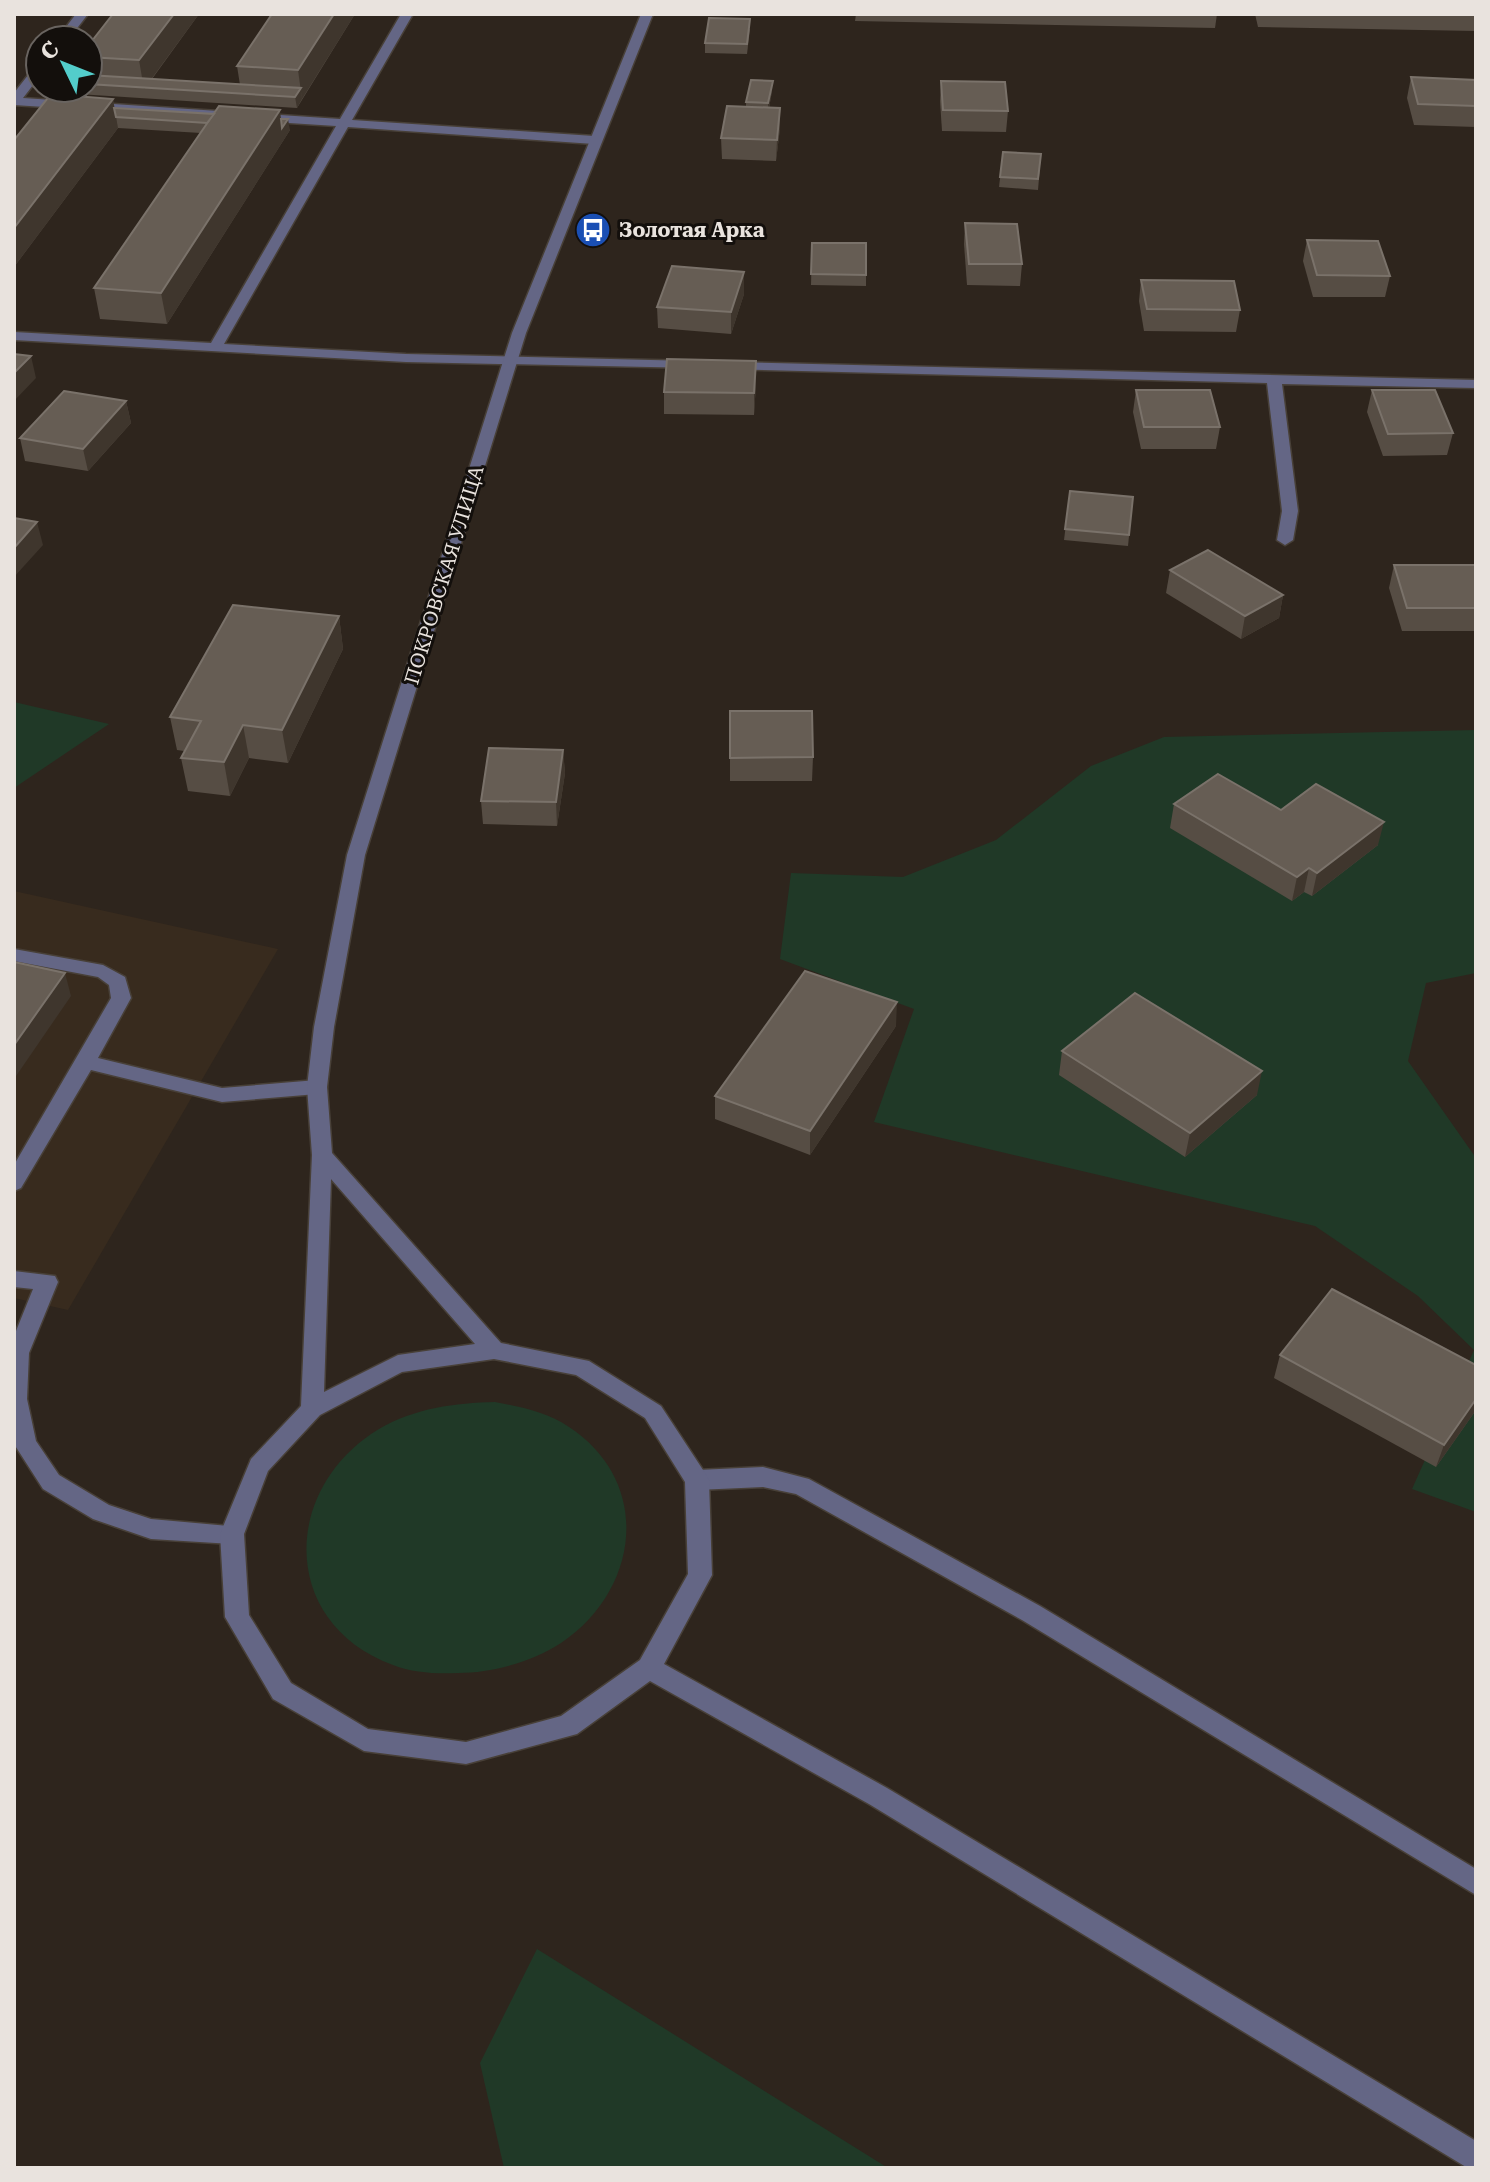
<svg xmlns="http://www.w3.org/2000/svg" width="1490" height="2182" font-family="'Roboto Serif',serif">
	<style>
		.built { fill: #382b1e }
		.green { fill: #203927 }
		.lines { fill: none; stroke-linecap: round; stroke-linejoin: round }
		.service-casing { stroke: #484038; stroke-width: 3 }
		.minor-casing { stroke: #484038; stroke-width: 3 }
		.tertiary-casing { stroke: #484038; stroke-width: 3 }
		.service { fill: #646685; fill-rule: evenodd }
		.minor { fill: #646685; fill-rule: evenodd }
		.tertiary { fill: #646685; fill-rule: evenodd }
		.wall { fill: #564d44 }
		.shaded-wall { fill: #3f362d }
		.building { fill: #665d54; stroke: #7a726a; stroke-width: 2 }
		.labels { text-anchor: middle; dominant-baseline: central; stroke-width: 6; stroke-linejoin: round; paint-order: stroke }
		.far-poi-label { font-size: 20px; font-weight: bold; fill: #e9e3de; stroke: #130f0c; text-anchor: start }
		.far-street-label { font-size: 20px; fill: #e9e3de; stroke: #130f0c }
	</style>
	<rect width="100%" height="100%" fill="#2e251d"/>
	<path class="built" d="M14 891 278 949 68 1310 14 1298Z"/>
	<g class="green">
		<path d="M14 702 109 724 14 788Z"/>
		<path d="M1476 730V973L1426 983 1408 1061 1476 1158V1512L1412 1489 1474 1350 1418 1296 1315 1226 874 1122 914 1009 780 959 791 873 903 877 996 840 1091 766 1164 737Z"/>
		<path d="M495 1402C521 1407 547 1412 569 1427 653 1482 640 1590 561 1643 531 1662 493 1673 458 1673 437 1674 413 1673 393 1665 279 1623 281 1488 379 1429 415 1408 455 1403 495 1402Z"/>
		<path d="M537 1949 888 2168H504L480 2063Z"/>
	</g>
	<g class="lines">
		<defs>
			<g id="service">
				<path d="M76 14H88L68 40H56Z"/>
				<path d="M401 14H413L352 120 594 136 600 140 594 144 348 127 224 344 406 354 692 361 699 365 697 368 406 362 14 340V332L211 343 336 126 14 105V93L36 65 40 64V76L23 98 340 119Z"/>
				<path d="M728 362 1476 380V388L1282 384 1298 511 1293 540 1285 545 1277 540 1282 511 1267 383 723 369 721 366Z"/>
				<path d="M14 949 103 965 125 977 131 998 98 1058 222 1088 317 1080 324 1082 327 1087 324 1092 317 1094 222 1102 91 1070 21 1188 14 1191V1165L111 998 109 985 98 977 14 961Z"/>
				<path d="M14 1271 55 1276 58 1282 29 1353 27 1399 36 1441 59 1475 109 1505 151 1519 240 1527 244 1534 240 1541 232 1544 151 1539 93 1519 43 1489 14 1444V1336L33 1289 14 1287Z"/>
			</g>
			<path id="minor" d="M763 1467 809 1479 1040 1606 1476 1869V1895L1022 1620 796 1494 763 1487 697 1490 689 1487 685 1480 689 1473 697 1470Z"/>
			<path id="tertiary" d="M641 14H653L526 333 365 855 334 1027 327 1087 332 1153 501 1343 589 1361 661 1406 705 1473 709 1480 712 1575 664 1664 887 1788 1476 2141V2168L1466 2167 869 1804 650 1681 577 1734 466 1764 364 1751 273 1699 225 1617 220 1534 251 1459 301 1406 312 1155 307 1087 314 1027 347 855 512 333ZM331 1179 475 1344 398 1355 324 1392ZM494 1359 576 1375 645 1418 685 1482 688 1574 640 1660 561 1716 466 1742 368 1729 291 1683 249 1615 244 1534 268 1471 320 1415 402 1372Z"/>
		</defs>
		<use href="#service" class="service-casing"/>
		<use href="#minor" class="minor-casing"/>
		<use href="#tertiary" class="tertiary-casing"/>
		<use href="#service" class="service"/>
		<use href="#minor" class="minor"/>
		<use href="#tertiary" class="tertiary"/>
	</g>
	<g class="wall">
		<path d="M113 14H199L152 79 240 85 237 66 355 14 297 108 78 94 77 88H88V46Z"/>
		<path d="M856 14H1217L1215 28 855 21Z"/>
		<path d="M1255 14H1476V31L1258 27Z"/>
		<path d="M750 29 747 54 705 53V43Z"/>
		<path d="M1411 77 1476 80V127L1414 125 1407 98Z"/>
		<path d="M941 81 1008 111 1006 132 942 131 940 101Z"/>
		<path d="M772 91 769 108H780V128L776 161 722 159 721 138 746 107V102Z"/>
		<path d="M113 99 114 108 281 119 290 130 167 324 100 319 94 288 201 133 118 128 14 267Z"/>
		<path d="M1003 152 1041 154 1038 190 999 187Z"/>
		<path d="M965 223 1022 264 1020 286 967 285 964 244Z"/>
		<path d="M1307 240 1390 276 1385 297H1313L1303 261Z"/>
		<path d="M812 243H866V286L811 285Z"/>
		<path d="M1141 280 1240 310 1236 332 1144 331 1139 301Z"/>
		<path d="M744 294 731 334 658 328 657 307Z"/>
		<path d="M756 383 754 415 664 414V392Z"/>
		<path d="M1136 390 1220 427 1216 449H1141L1133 412Z"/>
		<path d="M1372 390 1453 433 1447 455 1383 456 1367 412Z"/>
		<path d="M126 401 131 423 88 471 25 461 20 438Z"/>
		<path d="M1070 491 1133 497 1128 546 1064 540Z"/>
		<path d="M1394 565H1476V631H1402L1389 588Z"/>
		<path d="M1170 570 1283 595 1279 618 1241 639 1166 593Z"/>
		<path d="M339 616 343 649 288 763 249 758 230 796 188 791 181 758 184 751 177 750 170 717Z"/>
		<path d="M730 711 813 757 812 781H730Z"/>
		<path d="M563 750 565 773 557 826 483 824 481 801Z"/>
		<path d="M1174 804 1281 810 1378 845 1312 896 1304 892 1292 901 1170 828Z"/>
		<path d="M896 1026 810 1155 715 1119V1096Z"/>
		<path d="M1062 1051 1257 1095 1185 1157 1059 1075Z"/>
		<path d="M1280 1355 1476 1365V1410L1436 1467 1274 1378Z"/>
	</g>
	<g class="shaded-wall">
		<path d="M174 14H199L144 89 139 60Z"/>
		<path d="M334 14H355L302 99 298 70Z"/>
		<path d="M773 81 772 91 768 114V103Z"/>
		<path d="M301 88 302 99 297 108 295 97Z"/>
		<path d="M113 99 118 128 14 267V228Z"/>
		<path d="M780 108V128L776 161 777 140Z"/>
		<path d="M280 110 282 128 288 119 290 130 167 324 161 293Z"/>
		<path d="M744 272V294L731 334V312Z"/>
		<path d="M31 356 36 378 14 401V373Z"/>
		<path d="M756 361V383L754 415V393Z"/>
		<path d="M126 401 131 423 88 471 83 449Z"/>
		<path d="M37 522 43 545 14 577V548Z"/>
		<path d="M1283 595 1279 618 1241 639 1245 616Z"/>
		<path d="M339 616 343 649 288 763 282 730Z"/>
		<path d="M243 725 249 758 230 796 224 762Z"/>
		<path d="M563 750 565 773 557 826 556 802Z"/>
		<path d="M1384 822 1378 845 1312 896 1317 873Z"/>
		<path d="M1309 868 1304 892 1292 901 1297 877Z"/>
		<path d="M65 973 71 996 14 1079V1045Z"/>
		<path d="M897 1002 896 1026 810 1155V1131Z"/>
		<path d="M1262 1071 1257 1095 1185 1157 1190 1133Z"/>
		<path d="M1476 1399V1410L1436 1467 1444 1445Z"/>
	</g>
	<g class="building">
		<path d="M113 14H174L139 60 88 57V46Z"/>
		<path d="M272 14H334L298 70 237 66Z"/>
		<path d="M709 18 750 19 747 44 705 43Z"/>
		<path d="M88 75 301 88 295 97 88 84Z"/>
		<path d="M1411 77 1476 80V106L1418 104Z"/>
		<path d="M751 80 773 81 768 103 746 102Z"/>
		<path d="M941 81 1005 82 1008 111 943 110Z"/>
		<path d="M51 94 113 99 14 228V140Z"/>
		<path d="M219 106 280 110 161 293 94 288Z"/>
		<path d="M727 106 780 108 777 140 721 138Z"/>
		<path d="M114 108 214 114 207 123 116 117Z"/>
		<path d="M281 119H288L282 128Z"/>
		<path d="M1003 152 1041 154 1038 179 1000 177Z"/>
		<path d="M965 223 1017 224 1022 264H969Z"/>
		<path d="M1307 240 1378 241 1390 276 1317 275Z"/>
		<path d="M812 243H866V275L811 274Z"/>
		<path d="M672 266 744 272 731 312 657 307Z"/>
		<path d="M1141 280 1234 281 1240 310 1147 309Z"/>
		<path d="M14 354 31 356 14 373Z"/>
		<path d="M667 359 756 361 754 393 664 392Z"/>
		<path d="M1136 390H1210L1220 427H1144Z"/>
		<path d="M1372 390H1435L1453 433 1388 434Z"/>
		<path d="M64 391 126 401 83 449 20 438Z"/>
		<path d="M1070 491 1133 497 1129 535 1065 529Z"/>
		<path d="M14 518 37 522 14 548Z"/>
		<path d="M1208 550 1283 595 1245 616 1170 570Z"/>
		<path d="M1394 565H1476V608H1407Z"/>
		<path d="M233 605 339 616 282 730 243 725 224 762 181 758 201 721 170 717Z"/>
		<path d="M730 711H812L813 757 730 758Z"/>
		<path d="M489 748 563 750 556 802 481 801Z"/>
		<path d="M1218 774 1281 810 1316 784 1384 822 1317 873 1309 868 1297 877 1174 804Z"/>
		<path d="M14 962 65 973 14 1045Z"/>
		<path d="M805 971 897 1002 810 1131 715 1096Z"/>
		<path d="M1135 993 1262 1071 1190 1133 1062 1051Z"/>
		<path d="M1332 1289 1476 1365V1399L1444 1445 1280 1355Z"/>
	</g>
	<defs>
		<symbol id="bus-disc" viewBox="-11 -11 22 22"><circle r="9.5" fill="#1a4fb4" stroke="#130f0c"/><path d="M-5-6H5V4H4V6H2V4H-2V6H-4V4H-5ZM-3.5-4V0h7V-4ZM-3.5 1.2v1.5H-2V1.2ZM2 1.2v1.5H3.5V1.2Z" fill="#fff"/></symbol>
	</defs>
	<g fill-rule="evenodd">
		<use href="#bus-disc" x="573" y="210" width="40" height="40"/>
	</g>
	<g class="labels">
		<g class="far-poi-label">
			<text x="619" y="230">Золотая Арка</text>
		</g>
		<g class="far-street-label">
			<text transform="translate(444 575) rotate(-73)">ПОКРОВСКАЯ УЛИЦА</text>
		</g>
	</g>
	<rect width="1490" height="2182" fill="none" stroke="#e9e3de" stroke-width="32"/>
	<g transform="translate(64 64) rotate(313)"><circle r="38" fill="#130f0c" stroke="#696460" stroke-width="2"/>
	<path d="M0-6L14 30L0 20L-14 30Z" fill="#53cdcb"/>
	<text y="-12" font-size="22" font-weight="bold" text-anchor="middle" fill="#e9e3de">С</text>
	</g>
</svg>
